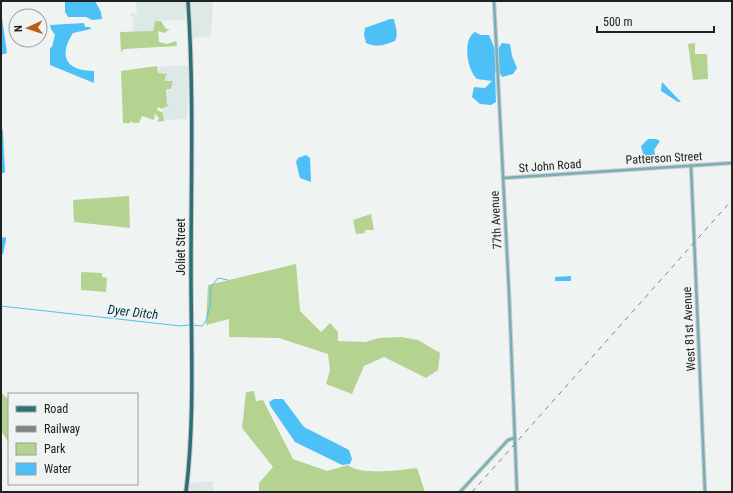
<svg xmlns="http://www.w3.org/2000/svg" width="733" height="493" font-family="'Roboto Condensed',sans-serif">
	<style>
		.built { fill: #dce9e6 }
		.green { fill: #b4d391 }
		.water { fill: #4cc0f7 }
		.lines { fill: none; stroke-linecap: round; stroke-linejoin: round }
		.stream { stroke: #4cc0f7; stroke-width: 1 }
		.tertiary-casing { stroke: #cacdcc; stroke-width: 4.5 }
		.primary-casing { stroke: #cacdcc; stroke-width: 5.5 }
		.tertiary { stroke: #78afb7; stroke-width: 2.5 }
		.primary { stroke: #2f6f78; stroke-width: 3.5 }
		.rail { stroke: #808382; stroke-width: 1; stroke-dasharray: 5 5; stroke-linecap: butt }
		.labels { text-anchor: middle; dominant-baseline: central; stroke-width: 3; stroke-linejoin: round; paint-order: stroke }
		.street-label { font-size: 12px; fill: #202121; stroke: #eff3f2 }
		.water-label { font-size: 13px; font-style: italic; fill: #003449; stroke: #eff3f2 }
	</style>
	<rect width="100%" height="100%" fill="#eff3f2"/>
	<g class="built">
		<path d="M136 1H185V20L154 21 153 31 133 33V17H130V13H137Z"/>
		<path d="M191 1H213L211 36 193 38Z"/>
		<path d="M188 65 187 119 164 120 162 109 168 108 166 89H172L173 81H165L164 77 158 73 159 67Z"/>
		<path d="M213 481 214 492H183L184 484Z"/>
	</g>
	<g class="green">
		<path d="M155 21H161L166 29H170L164 33 158 31 159 42 167 44 176 41 177 46 124 49 121 52 120 32 153 31Z"/>
		<path d="M695 43V54H707L708 79 693 80 688 44Z"/>
		<path d="M157 66 158 73 167 74 165 77V81H173L171 89H166L167 104 169 106 161 109 158 107 157 110 163 113 164 121 157 122 159 118 155 114 154 120 142 116 139 123H133L131 121 130 123H123L121 71Z"/>
		<path d="M129 196 130 228 74 222 73 200Z"/>
		<path d="M371 214 374 230H365V233L356 234 353 220Z"/>
		<path d="M296 264 300 311 321 332 330 323 338 332V341L365 342 380 338 401 337 418 340 440 353 438 370 426 378 384 357 364 366 352 394 326 384 330 370 328 354 279 338 229 337V319L206 325 208 285Z"/>
		<path d="M81 272 102 273V277L107 278 106 292 81 290Z"/>
		<path d="M254 391 256 401 263 400 293 459 327 471 348 465C362 476 399 470 417 468L425 492H259V483L273 467 242 428 246 392Z"/>
		<path d="M1 392 7 398 9 396V443L1 431Z"/>
	</g>
	<g class="water">
		<path d="M76 1H95L101 12 102 19 92 20 86 17H68L65 12V2Z"/>
		<path d="M1 11 7 53 1 55Z"/>
		<path d="M390 19H394C395 26 399 33 395 41 384 45 378 48 366 43L364 35 365 28Z"/>
		<path d="M84 23 85 27H90L91 29 73 33C58 56 66 71 94 71V83L50 65V48L52 47 55 35 51 29 50 25Z"/>
		<path d="M475 32 481 35H489L495 49H498L502 43 510 44 512 56 517 68 513 74 502 77 499 72 495 73 496 102 491 105 480 104 472 97 474 87 485 88 492 81 477 79C467 70 462 39 475 32Z"/>
		<path d="M662 82 681 102H678L661 91Z"/>
		<path d="M1 124 3 132 5 173H1Z"/>
		<path d="M648 139H656L660 141 654 150 656 158C654 163 647 162 644 158L641 146Z"/>
		<path d="M306 155 310 158 311 182 300 178 296 162 298 158Z"/>
		<path d="M6 237V240L3 254H1V238Z"/>
		<path d="M571 276V281H555V277Z"/>
		<path d="M274 399H283L304 427 349 450 352 459 350 464 342 465 295 442 271 407 269 402Z"/>
	</g>
	<g class="lines">
		<g class="stream">
			<path d="M1 306 181 326 189 325"/>
			<path d="M192 325 202 326 206 321 210 306 211 287 218 278 228 280"/>
		</g>
		<defs>
			<g id="tertiary">
				<path d="M494 1 509 292 517 492"/>
				<path d="M691 166 705 492"/>
				<path d="M503 178 732 163"/>
				<path d="M460 492 508 440 514 438"/>
			</g>
			<path id="primary" d="M186 492C195 419 191 344 191 271 191 181 194 91 188 1"/>
		</defs>
		<use href="#tertiary" class="tertiary-casing"/>
		<use href="#primary" class="primary-casing"/>
		<use href="#tertiary" class="tertiary"/>
		<use href="#primary" class="primary"/>
		<path class="rail" d="M472 492 732 200"/>
	</g>
	<g class="labels">
		<g class="street-label">
			<text transform="translate(664 158) rotate(-3)">Patterson Street</text>
			<text transform="translate(550 166) rotate(-4)">St John Road</text>
			<text transform="translate(496 220) rotate(-93)">77th Avenue</text>
			<text transform="translate(181 247) rotate(-90)">Joliet Street</text>
			<text transform="translate(689 329) rotate(-93)">West 81st Avenue</text>
		</g>
		<g class="water-label">
			<text transform="translate(133 312) rotate(6)">Dyer Ditch</text>
		</g>
	</g>
	<rect width="733" height="493" fill="none" stroke="#202121" stroke-width="4"/>
	<rect x="8" y="393" width="130" height="92" fill="#eff3f2" stroke="#9c9f9e"/>
	<rect x="16" y="406" width="20" height="6" fill="#2f6f78" stroke="#9c9f9e"/>
	<text x="44" y="413" font-size="12" fill="#202121">Road</text>
	<rect x="16" y="426" width="20" height="6" fill="#808382" stroke="#9c9f9e"/>
	<text x="44" y="433" font-size="12" fill="#202121">Railway</text>
	<rect x="16" y="443" width="20" height="12" fill="#b4d391" stroke="#9c9f9e"/>
	<text x="44" y="453" font-size="12" fill="#202121">Park</text>
	<rect x="16" y="463" width="20" height="12" fill="#4cc0f7" stroke="#9c9f9e"/>
	<text x="44" y="473" font-size="12" fill="#202121">Water</text>
	<g transform="translate(28 28) rotate(267)"><circle r="19" fill="#eff3f2" stroke="#9c9f9e"/>
	<path d="M0-3L7 15L0 10L-7 15Z" fill="#bb5c15"/>
	<text y="-6" font-size="11" font-weight="bold" text-anchor="middle" fill="#202121">N</text>
	</g>
	<path d="M597 26v6h117v-6" fill="none" stroke="#202121" stroke-width="2"/>
	<text x="603" y="26" font-size="12" fill="#202121" stroke="#eff3f2" stroke-width="3" paint-order="stroke">500 m</text>
</svg>
